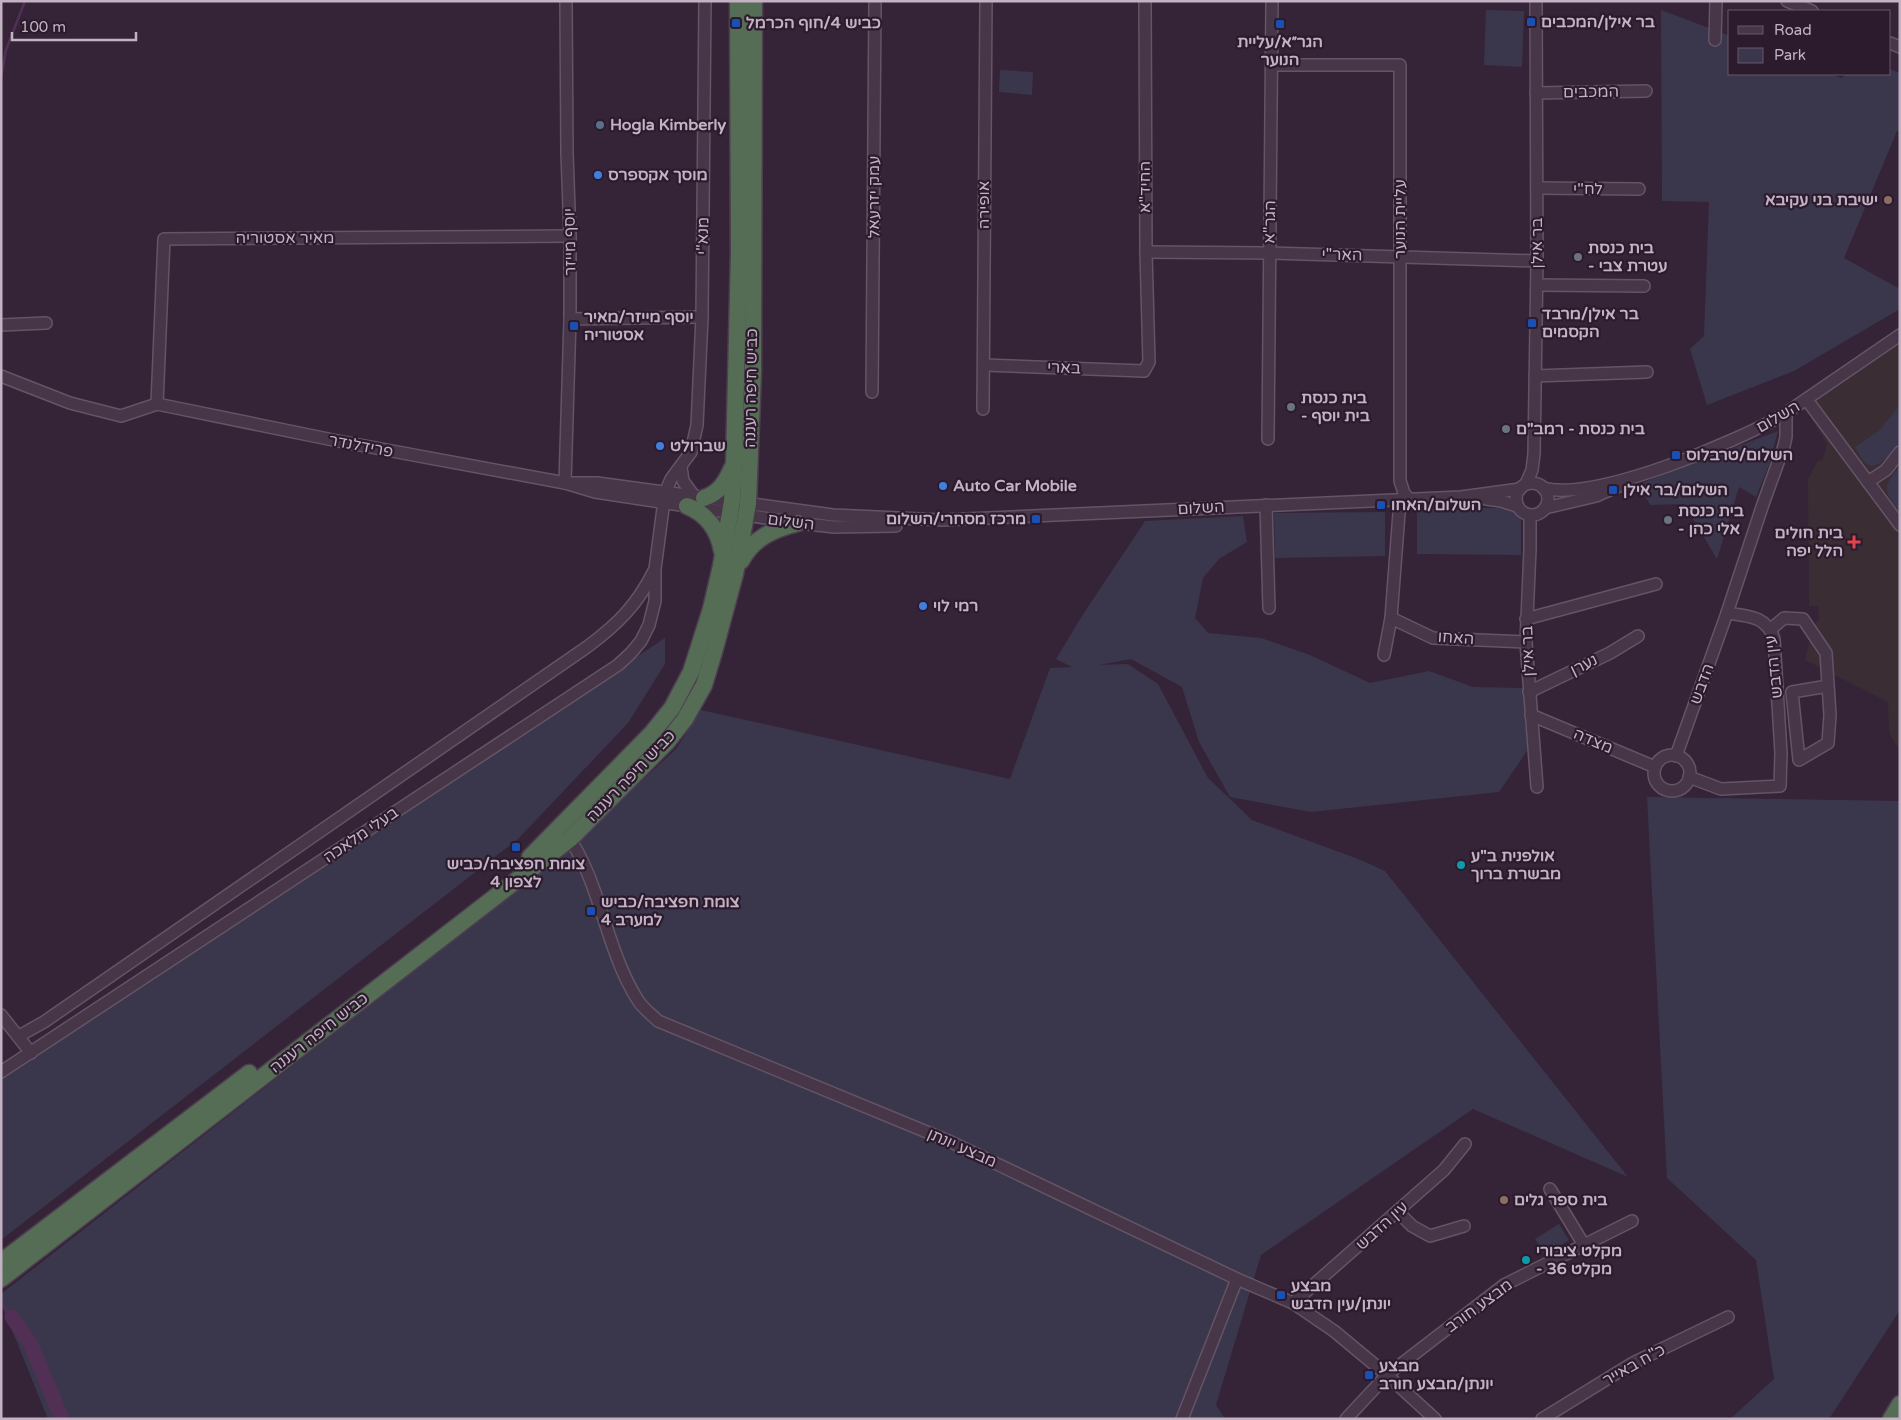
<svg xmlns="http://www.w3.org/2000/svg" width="1901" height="1420" font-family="'Varela Round',Heebo,sans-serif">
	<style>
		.medical { fill: #3a2d34 }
		.green { fill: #3a374d }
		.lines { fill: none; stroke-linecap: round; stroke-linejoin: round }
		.stream { stroke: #523055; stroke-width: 2.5 }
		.river { stroke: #523055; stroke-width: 15 }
		.minor-casing { stroke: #645466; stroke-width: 14 }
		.highway-casing { stroke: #4e3e50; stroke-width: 19 }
		.minor { stroke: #473648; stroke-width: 11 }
		.highway { stroke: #556d54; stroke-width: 16 }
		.transit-dot { fill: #1a4fb4; stroke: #2b1b2d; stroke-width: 2 }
		.service-dot { fill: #5c6f8a; stroke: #2b1b2d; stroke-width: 2 }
		.shop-dot { fill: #3f7fe0; stroke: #2b1b2d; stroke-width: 2 }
		.education-dot { fill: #8d6e63; stroke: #2b1b2d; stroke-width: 2 }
		.worship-dot { fill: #6b7280; stroke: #2b1b2d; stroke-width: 2 }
		.health-dot { fill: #e0444e; stroke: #2b1b2d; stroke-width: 2 }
		.culture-dot { fill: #0f9aa8; stroke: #2b1b2d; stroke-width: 2 }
		.labels { text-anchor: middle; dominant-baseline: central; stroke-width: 4.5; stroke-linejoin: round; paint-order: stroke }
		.poi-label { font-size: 16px; font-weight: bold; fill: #c3b1c4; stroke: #2b1b2d; text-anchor: start }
		.street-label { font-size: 16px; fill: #c3b1c4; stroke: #2b1b2d }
	</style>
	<rect width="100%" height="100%" fill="#352337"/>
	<path class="medical" d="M1900 340V751L1889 733 1888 702 1805 660 1813 627 1819 619 1818 606H1809L1808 479 1818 460 1822 461 1827 444 1805 408Z"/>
	<g class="green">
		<path d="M1486 10 1524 11 1522 67 1484 65Z"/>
		<path d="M1661 10 1730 36V74H1831L1841 78 1847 74H1890V69L1900 73V131H1897L1844 258 1900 289V309L1794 371 1707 405 1690 349 1704 336 1709 202 1662 201Z"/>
		<path d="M1000 70 1033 72 1032 95 999 92Z"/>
		<path d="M1900 405C1900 416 1901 430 1900 441 1898 449 1878 470 1868 465 1863 463 1858 452 1855 447L1879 431Z"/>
		<path d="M1778 431 1769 465 1756 497 1739 487 1717 559 1684 504 1650 505 1639 484Z"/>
		<path d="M1900 466V513C1884 490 1881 488 1900 466Z"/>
		<path d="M1417 508H1521V555L1417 554Z"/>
		<path d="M1385 512V556L1275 558 1274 513Z"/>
		<path d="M1243 516 1247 542 1219 559 1203 578 1195 618 1208 633 1261 638 1310 655 1370 683 1429 671 1473 687 1523 688 1529 748 1499 792 1311 812 1230 797 1199 742 1182 687 1131 659 1099 665 1128 664 1158 684 1208 778 1252 820 1361 860 1385 871 1628 1177 1473 1109 1261 1255 1216 1405 1225 1419H48L1 1303V1294L564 853 676 749 701 710 1010 779 1050 668 1072 667 1056 659 1080 619 1145 521Z"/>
		<path d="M665 638V664L628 723 518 839 1 1240V1079Z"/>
		<path d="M1647 797 1900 801V1310L1829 1419H1730L1774 1379 1756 1260 1667 1178Z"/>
		<path d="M1559 1224 1569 1240 1545 1255 1535 1239Z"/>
	</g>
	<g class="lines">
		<g class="stream">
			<path d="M1 78 6 50 25 1"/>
			<path d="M1 1304 12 1317"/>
		</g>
		<path class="river" d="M12 1317 31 1345 62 1419"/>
		<defs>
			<g id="minor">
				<path d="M1787 1 1812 11"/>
				<path d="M1715 40 1716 1"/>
				<path d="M1890 43 1900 47"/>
				<path d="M1272 65H1400V481L1404 493 1409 499"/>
				<path d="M1536 93 1646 91"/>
				<path d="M1537 188 1639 189"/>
				<path d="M1146 252 1270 253 1537 261"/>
				<path d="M1537 285 1644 286"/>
				<path d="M570 319 702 317"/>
				<path d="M1 325 46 323"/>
				<path d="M984 365 1144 371 1149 362 1146 252 1145 1"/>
				<path d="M1 376 70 403 121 416 157 404"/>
				<path d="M1535 376 1647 372"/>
				<path d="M872 392 875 1"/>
				<path d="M1807 400 1900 525"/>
				<path d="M157 404 338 441 565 483 595 492 798 523 834 527 896 526"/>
				<path d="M157 404 164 239 570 236"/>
				<path d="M983 409 986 1"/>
				<path d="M1268 439 1272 1"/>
				<path d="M681 467 683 481 694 496"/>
				<path d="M1868 482 1886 470 1900 452"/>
				<path d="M565 483H597L833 515 942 520 1461 497 1520 489"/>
				<path d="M565 483 570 319V236L567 153 566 1"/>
				<circle cx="1532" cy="499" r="16"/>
				<path d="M1526 484 1532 470 1534 454 1537 261 1536 1"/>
				<path d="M1543 488C1596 502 1739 441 1786 413L1900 335"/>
				<path d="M1486 499 1501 501 1517 506"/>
				<path d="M1266 505 1269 608"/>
				<path d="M1545 508 1596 496 1619 486"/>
				<path d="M1530 515V549L1526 642 1537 787"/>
				<path d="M1391 618 1433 638 1526 642"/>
				<path d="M1526 619 1656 584"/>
				<path d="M1771 629 1784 618 1803 619 1826 653 1830 715 1828 743 1799 760 1792 692 1828 686"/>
				<path d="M1384 655 1391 618 1400 500"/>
				<path d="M1529 692 1610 653 1638 636"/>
				<path d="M1531 715 1655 767"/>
				<circle cx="1672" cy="773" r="18"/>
				<path d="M1676 756 1727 613"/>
				<path d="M1689 777 1721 789 1780 786 1781 753 1774 639C1767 616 1748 616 1727 613L1763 504 1784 446 1786 437V413"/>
				<path d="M566 833C602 884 605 950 639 1002 644 1009 652 1015 658 1021L951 1142 1237 1279 1293 1303 1334 1331 1387 1375 1435 1419"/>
				<path d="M1 1015 31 1053"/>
				<path d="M19 1036 44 1022 587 647C618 624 637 605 654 571"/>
				<path d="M1 1072 618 665 631 653 641 641 649 625 655 601V569L665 493 671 479 691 452 697 425 702 317 705 1"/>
				<path d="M1550 1189 1584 1245"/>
				<path d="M1398 1212 1412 1226 1430 1236 1464 1226"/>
				<path d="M1293 1303 1444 1170 1465 1144"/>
				<path d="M1182 1419 1237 1279"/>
				<path d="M1346 1419 1387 1375 1504 1285 1632 1221"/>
				<path d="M1542 1419 1633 1363 1728 1317"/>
			</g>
			<g id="highway">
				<path d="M704 498C719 493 726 482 732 468"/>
				<path d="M687 506C707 514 718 529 722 551"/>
				<path d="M741 561C753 538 774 529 798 523"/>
				<path d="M530 857 652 733 672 708 691 672 711 609 721 566 732 501 734 463 739 253 738 1"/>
				<path d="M1 1262 249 1073"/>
				<path d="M1 1279 570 839 667 742 685 719 704 685 714 652 735 574 748 504 753 371 754 1"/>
				<path d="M1891 1419 1900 1404"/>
			</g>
		</defs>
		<use href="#minor" class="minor-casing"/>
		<use href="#highway" class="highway-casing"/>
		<use href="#minor" class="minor"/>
		<use href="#highway" class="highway"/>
	</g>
	<g class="transit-dot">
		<rect x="1526" y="17" width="10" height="10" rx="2.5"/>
		<rect x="731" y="18" width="10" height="10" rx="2.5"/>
		<rect x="1275" y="19" width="10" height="10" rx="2.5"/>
		<rect x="1527" y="318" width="10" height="10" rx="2.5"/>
		<rect x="569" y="321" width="10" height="10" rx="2.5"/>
		<rect x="1671" y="450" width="10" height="10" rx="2.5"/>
		<rect x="1608" y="485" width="10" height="10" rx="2.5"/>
		<rect x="1376" y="500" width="10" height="10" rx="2.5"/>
		<rect x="1031" y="514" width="10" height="10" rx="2.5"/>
		<rect x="511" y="842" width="10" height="10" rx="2.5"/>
		<rect x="586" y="906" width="10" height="10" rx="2.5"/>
		<rect x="1276" y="1290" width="10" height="10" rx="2.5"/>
		<rect x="1364" y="1370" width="10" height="10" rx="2.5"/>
	</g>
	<circle class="service-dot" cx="600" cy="125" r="5"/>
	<g class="shop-dot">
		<circle cx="598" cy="175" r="5"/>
		<circle cx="660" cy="446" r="5"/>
		<circle cx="943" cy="486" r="5"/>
		<circle cx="923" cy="606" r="5"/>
	</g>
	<g class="education-dot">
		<circle cx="1888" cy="200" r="5"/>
		<circle cx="1504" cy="1200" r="5"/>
	</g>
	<g class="worship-dot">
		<circle cx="1578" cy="257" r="5"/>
		<circle cx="1291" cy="407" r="5"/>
		<circle cx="1506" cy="429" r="5"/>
		<circle cx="1668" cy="520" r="5"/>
	</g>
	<path class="health-dot" d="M1851.5 534.5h5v5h5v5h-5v5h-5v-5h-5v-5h5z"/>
	<g class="culture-dot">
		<circle cx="1461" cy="865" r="5"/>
		<circle cx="1526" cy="1260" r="5"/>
	</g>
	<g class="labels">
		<g class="poi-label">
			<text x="1541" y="22">בר אילן/המכבים</text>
			<text x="746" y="23">כביש 4/חוף הכרמל</text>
			<text x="1280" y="42" text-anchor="middle">הגר״א/עליית<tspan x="1280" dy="18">הנוער</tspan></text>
			<text x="610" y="125">Hogla Kimberly</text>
			<text x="608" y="175">מוסך אקספרס</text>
			<text x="1878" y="200" text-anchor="end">ישיבת בני עקיבא</text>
			<text x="1588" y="248">בית כנסת<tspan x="1588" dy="18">- עטרת צבי</tspan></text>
			<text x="1542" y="314">בר אילן/מרבד<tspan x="1542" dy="18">הקסמים</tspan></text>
			<text x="584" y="317">יוסף מייזר/מאיר<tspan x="584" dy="18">אסטוריה</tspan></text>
			<text x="1301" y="398">בית כנסת<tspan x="1301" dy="18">- בית יוסף</tspan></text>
			<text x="1516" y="429">בית כנסת - רמב"ם</text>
			<text x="670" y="446">שברולט</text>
			<text x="1686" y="455">השלום/טרבלוס</text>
			<text x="953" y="486">Auto Car Mobile</text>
			<text x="1623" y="490">השלום/בר אילן</text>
			<text x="1391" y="505">השלום/האחו</text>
			<text x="1678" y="511">בית כנסת<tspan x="1678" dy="18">- אלי כהן</tspan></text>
			<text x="1026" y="519" text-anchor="end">מרכז מסחרי/השלום</text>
			<text x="1843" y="533" text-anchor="end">בית חולים<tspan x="1843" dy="18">הלל יפה</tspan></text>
			<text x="933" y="606">רמי לוי</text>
			<text x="1471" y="856">אולפנית ב"ע<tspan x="1471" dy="18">מבשרת ברוך</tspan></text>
			<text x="516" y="864" text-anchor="middle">צומת חפציבה/כביש<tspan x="516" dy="18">4 לצפון</tspan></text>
			<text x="601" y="902">צומת חפציבה/כביש<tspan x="601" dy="18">4 למערב</tspan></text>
			<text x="1514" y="1200">בית ספר גלים</text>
			<text x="1536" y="1251">מקלט ציבורי<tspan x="1536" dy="18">- מקלט 36</tspan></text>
			<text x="1291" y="1286">מבצע<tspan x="1291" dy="18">יונתן/עין הדבש</tspan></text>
			<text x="1379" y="1366">מבצע<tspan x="1379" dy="18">יונתן/מבצע חורב</tspan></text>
		</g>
		<g class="street-label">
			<text transform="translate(1591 92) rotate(-1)">המכבים</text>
			<text transform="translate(1145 187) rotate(-90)">החיד"א</text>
			<text x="1588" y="189">לח"י</text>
			<text transform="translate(874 197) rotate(-90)">עמק יזרעאל</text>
			<text transform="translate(984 205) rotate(-90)">אופירה</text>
			<text transform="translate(1400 219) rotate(-90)">עליית הנוער</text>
			<text transform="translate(1270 222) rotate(-89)">הגר"א</text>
			<text transform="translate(703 236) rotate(-89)">מנא"י</text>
			<text x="285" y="238">מאיר אסטוריה</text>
			<text transform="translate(570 242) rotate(-91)">יוסף מייזר</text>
			<text transform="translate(1537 243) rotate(-90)">בר אילן</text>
			<text transform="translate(1342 255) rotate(1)">האר"י</text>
			<text transform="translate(1064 368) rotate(2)">בארי</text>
			<text transform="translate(751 388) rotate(-89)">כביש חיפה רעננה</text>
			<text transform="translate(1778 417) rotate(-30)">השלום</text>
			<text transform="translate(361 446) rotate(11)">פרידלנדר</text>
			<text transform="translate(1201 508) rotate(-3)">השלום</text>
			<text transform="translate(791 522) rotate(7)">השלום</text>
			<text transform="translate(1456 638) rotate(4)">האחו</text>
			<text transform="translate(1528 651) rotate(-92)">בר אילן</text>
			<text transform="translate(1584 665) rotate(-26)">נערן</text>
			<text transform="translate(1774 667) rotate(-96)">עין הדבש</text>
			<text transform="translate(1702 684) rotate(-70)">הדבש</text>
			<text transform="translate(1593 741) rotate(23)">מצדה</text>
			<text transform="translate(631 776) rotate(-46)">כביש חיפה רעננה</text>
			<text transform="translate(361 835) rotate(-34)">בעלי מלאכה</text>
			<text transform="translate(319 1033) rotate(-38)">כביש חיפה רעננה</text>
			<text transform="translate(962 1148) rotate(24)">מבצע יונתן</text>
			<text transform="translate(1382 1226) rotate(-42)">עין הדבש</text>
			<text transform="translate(1479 1306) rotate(-36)">מבצע חורב</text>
			<text transform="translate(1634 1365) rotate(-29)">כ"ח באייר</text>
		</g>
	</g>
	<rect width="1901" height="1420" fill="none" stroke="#c3b1c4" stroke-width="5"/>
	<rect x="1728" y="10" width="162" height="65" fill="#2b1b2d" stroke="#685769"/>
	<rect x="1738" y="26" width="25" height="8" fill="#473648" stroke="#685769"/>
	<text x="1774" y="35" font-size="15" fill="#c3b1c4">Road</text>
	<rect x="1738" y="48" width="25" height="15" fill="#3a374d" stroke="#685769"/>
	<text x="1774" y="60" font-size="15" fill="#c3b1c4">Park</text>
	<path d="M12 32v8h124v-8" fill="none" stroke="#c3b1c4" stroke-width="2.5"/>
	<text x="20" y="32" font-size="15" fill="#c3b1c4" stroke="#2b1b2d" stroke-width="4" paint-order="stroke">100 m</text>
</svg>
